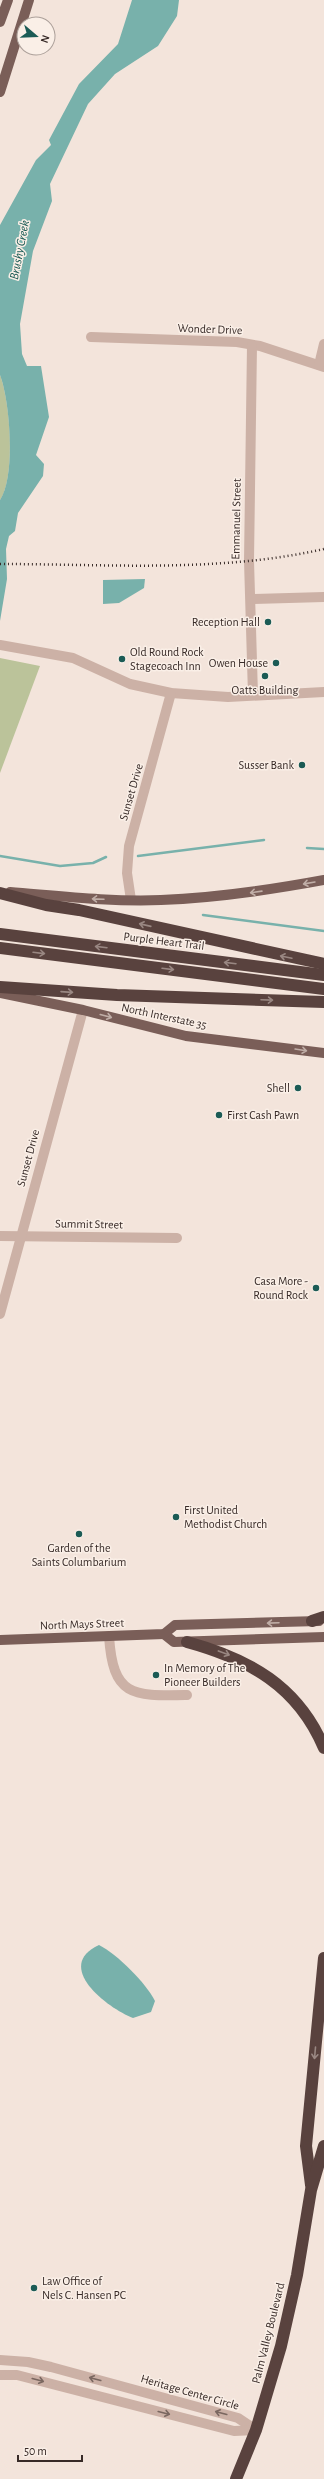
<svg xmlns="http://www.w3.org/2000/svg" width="324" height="2479" font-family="'Alegreya Sans',sans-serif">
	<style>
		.green { fill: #bbc39a }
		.water { fill: #78b1ab }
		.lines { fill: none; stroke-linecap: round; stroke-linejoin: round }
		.stream { stroke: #78b1ab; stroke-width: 2.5 }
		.minor { stroke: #ccb1a6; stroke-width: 10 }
		.major { stroke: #7a5e58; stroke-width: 10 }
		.highway { stroke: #59423e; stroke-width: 12 }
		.rail { stroke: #372a27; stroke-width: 2.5; stroke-dasharray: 1 3; stroke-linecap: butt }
		.oneway { stroke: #c0aea7 }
		.oneway2 { stroke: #998782 }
		.oneway3 { stroke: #7a6760 }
		.poi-dot { fill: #1b5b55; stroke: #faefe7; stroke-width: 1.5 }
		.labels { text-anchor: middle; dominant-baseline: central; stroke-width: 3; stroke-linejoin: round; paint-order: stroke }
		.street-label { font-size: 12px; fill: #372a27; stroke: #faefe7 }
		.poi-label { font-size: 12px; fill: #372a27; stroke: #faefe7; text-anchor: end }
		.water-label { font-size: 13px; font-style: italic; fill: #1b5b55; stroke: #faefe7 }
	</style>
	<rect width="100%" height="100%" fill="#f3e4db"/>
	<g class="green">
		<path d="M0 375C10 401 16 476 0 500Z"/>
		<path d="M0 658 40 666 0 773Z"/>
	</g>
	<g class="water">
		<path d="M132 0H179L177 16 158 46 115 74 88 104 50 184 52 201 33 251 20 324 22 354 27 366H41L49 417 36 455 44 464 43 476 18 513 15 531 9 536 6 549 7 579 0 621V500C16 476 10 401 0 375V225L36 160 51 145 49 140 79 84 118 44Z"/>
		<path d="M145 579 144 588 119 603 103 604V580Z"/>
		<path d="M99 1945C117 1954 146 1983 155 2001L151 2012 133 2018C107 2008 53 1966 99 1945Z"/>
	</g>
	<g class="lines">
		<g class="stream">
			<path d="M307 848 324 849"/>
			<path d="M0 856 60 866 93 863 106 857"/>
			<path d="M138 856 264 840"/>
			<path d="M203 915 324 931"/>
		</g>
		<g class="minor">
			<path d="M91 337 237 342 260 346 324 367"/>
			<path d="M252 345 249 561 253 695"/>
			<path d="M319 365 324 344"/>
			<path d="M251 599 324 597"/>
			<path d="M0 645 73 658 130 684 171 693 228 697 324 692"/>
			<path d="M131 900 127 873 129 846 171 693"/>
			<path d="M0 1236 177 1238"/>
			<path d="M0 1314 83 1010"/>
			<path d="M109 1636C113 1697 132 1696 187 1695"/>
			<path d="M0 2360 28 2362 51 2367 238 2418 256 2430"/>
			<path d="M0 2375H17L234 2431 256 2430"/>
		</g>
		<g class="major">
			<path d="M0 22 8 0"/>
			<path d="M0 92 29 0"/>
			<path d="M10 892C60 896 111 902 161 900 216 898 270 890 324 880"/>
			<path d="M0 993 83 1010 186 1036 324 1053"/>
			<path d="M164 1634 174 1642 324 1637"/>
			<path d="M0 1640 164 1634 175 1625 319 1621"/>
		</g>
		<g class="highway">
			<path d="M0 893 46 905 79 910 324 964"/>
			<path d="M0 934 324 975"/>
			<path d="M0 948 324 989"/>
			<path d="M0 987 117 995 324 1002"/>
			<path d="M312 1621 324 1617"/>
			<path d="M187 1642C249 1659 298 1686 324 1748"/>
			<path d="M311 2185 306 2146 324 1958"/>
			<path d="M236 2479 256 2430 281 2346 297 2275 311 2190 324 2146"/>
		</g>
		<path class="rail" d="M0 564C107 564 218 573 324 549"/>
	</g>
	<defs><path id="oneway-shaft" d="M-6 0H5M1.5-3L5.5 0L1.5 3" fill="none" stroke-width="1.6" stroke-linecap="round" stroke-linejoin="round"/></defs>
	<g class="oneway">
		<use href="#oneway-shaft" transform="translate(309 883) rotate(170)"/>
		<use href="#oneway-shaft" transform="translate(256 892) rotate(172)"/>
		<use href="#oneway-shaft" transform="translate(98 899) rotate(-178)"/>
		<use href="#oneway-shaft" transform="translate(106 1016) rotate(15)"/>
		<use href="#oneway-shaft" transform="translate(301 1050) rotate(9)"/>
		<use href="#oneway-shaft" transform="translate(273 1623) rotate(178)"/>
	</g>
	<g class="oneway2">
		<use href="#oneway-shaft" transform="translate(145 925) rotate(-167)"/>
		<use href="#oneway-shaft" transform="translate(101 947) rotate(-173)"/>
		<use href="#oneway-shaft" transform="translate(39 953) rotate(7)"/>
		<use href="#oneway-shaft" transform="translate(286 957) rotate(-168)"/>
		<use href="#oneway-shaft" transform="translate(230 963) rotate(-173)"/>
		<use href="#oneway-shaft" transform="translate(168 969) rotate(7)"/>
		<use href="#oneway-shaft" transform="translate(67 992) rotate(4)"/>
		<use href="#oneway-shaft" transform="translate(267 1000) rotate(2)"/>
		<use href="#oneway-shaft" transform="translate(224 1653) rotate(20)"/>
		<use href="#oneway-shaft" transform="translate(315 2053) rotate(95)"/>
	</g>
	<g class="oneway3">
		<use href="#oneway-shaft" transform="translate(95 2379) rotate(-165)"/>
		<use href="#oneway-shaft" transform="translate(38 2380) rotate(15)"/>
		<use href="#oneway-shaft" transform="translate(164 2413) rotate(14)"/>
		<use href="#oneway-shaft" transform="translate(221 2413) rotate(-165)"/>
	</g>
	<g class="poi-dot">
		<circle cx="268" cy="622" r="4"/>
		<circle cx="122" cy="659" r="4"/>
		<circle cx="276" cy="663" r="4"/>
		<circle cx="265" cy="676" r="4"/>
		<circle cx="302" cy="765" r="4"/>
		<circle cx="298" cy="1088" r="4"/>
		<circle cx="219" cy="1115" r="4"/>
		<circle cx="316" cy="1288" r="4"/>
		<circle cx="176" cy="1517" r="4"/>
		<circle cx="79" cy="1534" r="4"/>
		<circle cx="156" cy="1675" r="4"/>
		<circle cx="34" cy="2288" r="4"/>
	</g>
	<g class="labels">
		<g class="street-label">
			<text transform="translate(210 329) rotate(2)">Wonder Drive</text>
			<text transform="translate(236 519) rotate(-89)">Emmanuel Street</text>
			<text transform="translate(131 792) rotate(-74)">Sunset Drive</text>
			<text transform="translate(164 941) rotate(7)">Purple Heart Trail</text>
			<text transform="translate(164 1016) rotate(12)">North Interstate 35</text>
			<text transform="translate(28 1158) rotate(-75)">Sunset Drive</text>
			<text transform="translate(89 1224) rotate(1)">Summit Street</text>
			<text transform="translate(82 1624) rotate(-2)">North Mays Street</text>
			<text transform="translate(268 2333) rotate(-76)">Palm Valley Boulevard</text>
			<text transform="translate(190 2392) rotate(16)">Heritage Center Circle</text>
		</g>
		<g class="poi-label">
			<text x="260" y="622">Reception Hall</text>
			<text x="130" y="652" text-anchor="start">Old Round Rock<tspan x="130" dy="14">Stagecoach Inn</tspan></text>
			<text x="268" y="663">Owen House</text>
			<text x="265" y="690" text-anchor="middle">Oatts Building</text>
			<text x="294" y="765">Susser Bank</text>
			<text x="290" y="1088">Shell</text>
			<text x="227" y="1115" text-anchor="start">First Cash Pawn</text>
			<text x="308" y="1281">Casa More -<tspan x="308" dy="14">Round Rock</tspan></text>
			<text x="184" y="1510" text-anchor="start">First United<tspan x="184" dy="14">Methodist Church</tspan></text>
			<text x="79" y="1548" text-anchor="middle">Garden of the<tspan x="79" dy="14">Saints Columbarium</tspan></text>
			<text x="164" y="1668" text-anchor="start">In Memory of The<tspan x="164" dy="14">Pioneer Builders</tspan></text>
			<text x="42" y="2281" text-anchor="start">Law Office of<tspan x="42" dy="14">Nels C. Hansen PC</tspan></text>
		</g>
		<g class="water-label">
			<text transform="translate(20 250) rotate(-79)">Brushy Creek</text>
		</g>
	</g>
	<g transform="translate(36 36) rotate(109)"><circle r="19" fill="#faefe7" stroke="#aca09a"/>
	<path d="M0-3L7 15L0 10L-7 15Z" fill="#1b5b55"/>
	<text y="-6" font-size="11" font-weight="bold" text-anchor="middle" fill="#372a27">N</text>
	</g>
	<path d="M18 2455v6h64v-6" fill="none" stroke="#372a27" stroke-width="2"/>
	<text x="24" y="2455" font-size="12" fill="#372a27" stroke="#faefe7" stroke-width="3" paint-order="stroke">50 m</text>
</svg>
